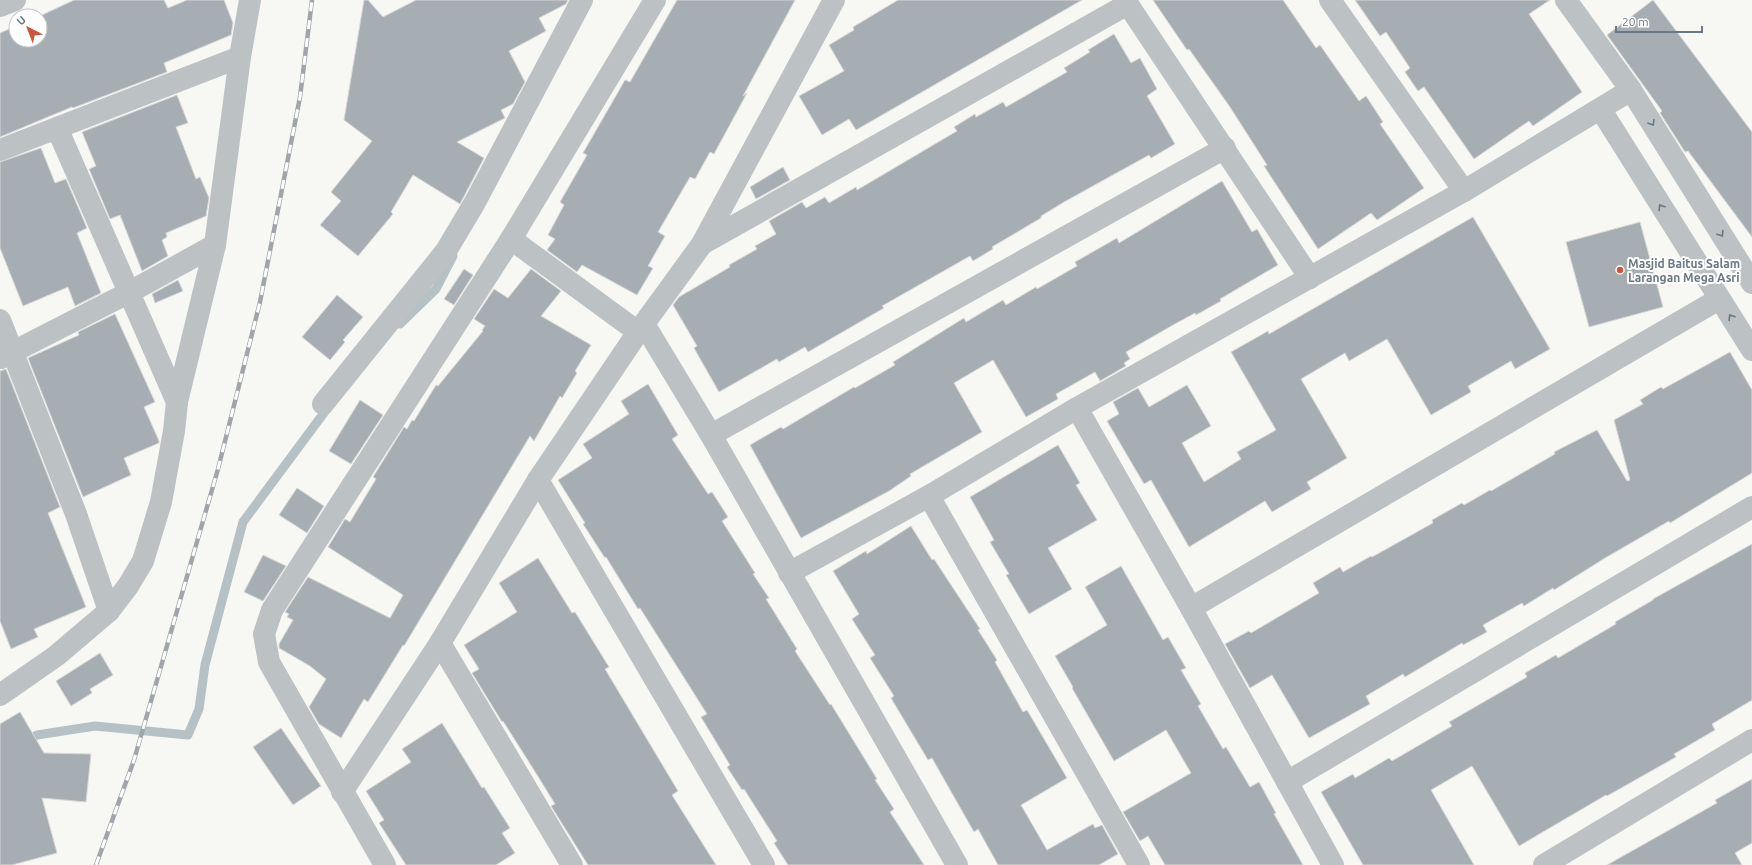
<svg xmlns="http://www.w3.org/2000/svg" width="1752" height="865" font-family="Ubuntu,sans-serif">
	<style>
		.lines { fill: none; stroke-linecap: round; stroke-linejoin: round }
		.stream { stroke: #b5c1c4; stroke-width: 9 }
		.building { fill: #a6adb3; stroke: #d8d8d7 }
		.minor { stroke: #bcc1c4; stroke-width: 22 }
		.rail-casing { stroke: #9fa5aa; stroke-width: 4.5 }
		.rail { stroke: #fff; stroke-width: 3; stroke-dasharray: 9; stroke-linecap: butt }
		.oneway { stroke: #697882 }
		.poi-dot { fill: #d0543b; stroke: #fff; stroke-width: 1.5 }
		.labels { text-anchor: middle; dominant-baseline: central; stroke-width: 4; stroke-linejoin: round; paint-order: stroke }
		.poi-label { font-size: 12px; font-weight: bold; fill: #697882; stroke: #fff; text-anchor: start }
	</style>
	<rect width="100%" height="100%" fill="#f7f7f4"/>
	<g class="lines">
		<g class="stream">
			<path d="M400 324 436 289 453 256"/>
			<path d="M26 743 37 735 95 726 188 735 199 709 205 665 243 522 329 406"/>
		</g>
	</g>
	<g class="building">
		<path d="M74 0H164L168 8 187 0H224L233 23 231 35 164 63 167 72 73 108 72 107 0 137V33L16 26V40H40V16Z"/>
		<path d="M364 0H368L383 17 416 0H568L566 4 539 18 546 31 509 51 525 82 513 104 501 110 505 118 457 142 484 158 460 204 413 175 391 212 393 214 358 256 320 225 341 201 331 192 372 141 344 120Z"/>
		<path d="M677 0H795L743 96 747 93 714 154 710 152 695 179 690 177 658 232 665 236 648 266 653 268 637 295 582 265 577 272 547 250 555 239 548 235 564 205 560 202 587 155 583 153 625 80 630 82Z"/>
		<path d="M898 0H1082L856 130 849 119 822 135 799 96 844 71 829 45 854 30 853 27Z"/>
		<path d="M1153 0H1283L1316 48 1320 45 1359 101 1366 96 1383 122 1380 124 1424 188 1377 220 1371 213 1318 249 1264 166 1267 165 1230 107 1189 49 1187 50Z"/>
		<path d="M1355 0H1550L1529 14 1582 92 1533 126 1529 121 1474 159 1424 87 1418 91 1405 72 1410 68 1386 32 1380 36Z"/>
		<path d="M1653 0 1752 132V237L1688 151 1685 152 1660 113 1662 111 1607 35Z"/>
		<path d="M1114 34 1131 63 1140 58 1157 89 1147 96 1175 144 1151 158 1149 155 1064 202 1041 216V218L992 247 993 249 973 261 970 256 882 306 884 308 808 352 805 347 779 362 777 359 719 392 694 348 697 346 673 305 679 297 730 267 729 265 757 249 755 246 776 234 769 221 802 202 806 208 825 197 829 203 856 187 857 190 957 131 954 127 975 114 976 117 1003 102 1006 107 1067 72 1064 68 1090 52 1088 50Z"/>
		<path d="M177 95 188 123 176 127 196 179 200 177 209 198 206 216 166 233 167 237 162 240 168 256 142 271 120 215 110 219 89 169 96 166 82 132Z"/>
		<path d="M41 148 55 183 66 179 87 228 77 233 101 293 75 306 68 287 23 306 0 248V162Z"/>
		<path d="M783 167 790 180 756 199 750 187Z"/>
		<path d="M1222 181 1252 232 1257 229 1278 265 1220 299 1221 301 1196 315 1195 313 1173 325 1126 352 1130 359 1124 363 1126 366 1100 381 1095 372 1056 394 1058 399 1026 417 993 360 954 383 982 432 910 474 911 476 889 491 801 538 750 445 781 427 783 429 854 387 855 388 895 365 893 362 964 318 966 322 1003 300 1006 305 1036 287 1037 289 1077 266 1075 262 1117 238 1119 243Z"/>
		<path d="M1473 217 1550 349 1515 369 1511 361 1468 386 1471 392 1431 415 1387 339 1349 361 1345 353 1301 379 1347 458 1307 482 1311 489 1272 512 1265 501 1189 547 1151 480 1144 484 1107 421 1119 414 1113 402 1138 388 1149 407 1187 385 1211 426 1182 443 1204 482 1241 459 1237 452 1276 430 1231 352 1268 331 1269 334Z"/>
		<path d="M1640 222 1663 307 1589 327 1566 242Z"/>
		<path d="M464 269 473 275 454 305 444 299Z"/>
		<path d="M531 269 561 291 541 316 591 345 575 371 577 373 562 398 560 396 534 441 530 436 404 646 403 645 368 702 364 699 341 738 319 724 309 707 326 679 310 666 279 648V644L293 620 287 617 289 614 285 612 308 577 390 618 403 595 328 547 345 519 350 522 376 479 373 477 404 427 407 429 412 420 414 421 436 385 438 386 483 331 482 330 485 326 474 319 494 289 508 298Z"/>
		<path d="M178 280 183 291 155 303 152 294Z"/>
		<path d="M337 295 363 317 343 340 345 342 330 360 302 337Z"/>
		<path d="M115 314 155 402 144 407 159 441V443L124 458 131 475 83 497 28 358 79 335 78 332Z"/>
		<path d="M1730 352 1752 390V473L1670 523 1669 521 1605 558 1554 590 1553 588 1524 606 1522 603 1483 625 1487 632 1463 645 1462 643 1405 677 1403 674 1366 696 1370 704 1309 738 1272 675 1250 688 1225 644 1249 631 1251 633 1319 593 1313 583 1340 567 1343 572 1371 556 1372 557 1433 523 1432 520 1462 503 1464 505 1490 490 1491 491 1555 454 1554 452 1597 430 1627 481 1630 480 1614 420 1643 404 1640 400 1661 387 1663 389Z"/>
		<path d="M6 369 60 507 48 513 86 607 34 629 38 637 11 649 0 621V371Z"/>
		<path d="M648 384 678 435 672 439 708 494 712 492 728 517 722 521 755 573 753 574 769 598 766 599 797 649 795 651 830 705 831 704 877 779 875 780 894 809 890 812 924 865H788L774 843 777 841 744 789 742 790 727 767 730 765 701 717 707 714 640 608 638 609 606 557 605 558 583 524 585 523 558 480 592 458 583 444 629 414 621 401Z"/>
		<path d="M360 400 383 415 351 464 329 451Z"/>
		<path d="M1058 445 1080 483 1076 485 1097 520 1048 548 1072 589 1029 614 1006 575 1009 574 990 542 994 540 970 497Z"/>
		<path d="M297 488 324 506 307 533 279 515Z"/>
		<path d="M911 526 932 560 934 559 980 629 978 630 997 660 995 662 1023 712 1027 710 1067 778 1021 805 1047 850 1093 824 1095 828 1102 825 1118 854 1099 865H998L978 829 974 832 932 758 928 760 891 698 894 696 870 658 875 655 852 619 859 614 833 571 866 551 867 554Z"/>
		<path d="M1752 544V700L1712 724 1715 730 1674 754 1676 757 1607 796 1606 795 1519 846 1472 766 1431 790 1474 865H1363L1321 792 1353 774 1355 778 1389 758 1392 761 1452 726 1449 722 1527 677 1525 673 1556 655 1558 658 1616 624 1615 622 1653 600V599Z"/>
		<path d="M263 555 286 566 263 601 244 592Z"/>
		<path d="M538 558 572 613 575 612 609 667 605 669 678 791 672 795 716 865H588L551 806 555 804 539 778 503 721 502 722 472 673 479 669 464 645 517 612 499 583Z"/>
		<path d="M1121 566 1163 640 1168 637 1186 668 1181 670 1201 704 1198 706 1223 749 1226 747 1250 787 1259 782 1276 813 1274 814 1303 865H1165L1148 836 1140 841 1123 812 1191 773 1166 730 1114 761 1072 688 1073 687 1055 656 1107 625 1085 587Z"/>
		<path d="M100 653 113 675 90 689 92 693 71 706 56 681Z"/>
		<path d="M20 712 44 753 91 754 86 802 42 798 57 853 12 865H0V724Z"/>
		<path d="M442 723 482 788 484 787 510 828 502 833 515 853 496 865H406L379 823 384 820 366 791 411 762 402 749Z"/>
		<path d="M281 728 321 786 293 805 253 747Z"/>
		<path d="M1752 779V843L1735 853 1742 865H1607L1717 803 1715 800Z"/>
	</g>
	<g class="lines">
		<g class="minor">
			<path d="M1125 0 1310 278"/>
			<path d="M1330 0 1464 191"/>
			<path d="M1566 0 1631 90 1752 283"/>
			<path d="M0 6 15 0"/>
			<path d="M1601 110 1752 350"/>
			<path d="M57 128 177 402"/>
			<path d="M0 150 240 57"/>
			<path d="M511 239 638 332"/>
			<path d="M702 244 1128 4"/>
			<path d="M0 320 76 514 109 611"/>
			<path d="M644 324 711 435 957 865"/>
			<path d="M1 358 128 293 215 245"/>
			<path d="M323 404 446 251 474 204 582 0"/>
			<path d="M1077 408 1191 608 1333 865"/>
			<path d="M711 435 1225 148"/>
			<path d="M538 480 764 865"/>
			<path d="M929 496 1139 865"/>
			<path d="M789 573 929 496 1077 408 1464 191 1631 90"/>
			<path d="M1191 608 1719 299"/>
			<path d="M440 643 572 865"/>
			<path d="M0 695 56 656 109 611 128 586 143 561 161 502 174 431 177 402 215 245 240 57 250 0"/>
			<path d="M1287 782 1752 507"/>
			<path d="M342 792 440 643 538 480 638 332 702 244 834 0"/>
			<path d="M385 865 269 662 264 634 272 610 511 239 655 0"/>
			<path d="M1544 865 1752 740"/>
		</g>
		<defs>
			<path id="rail" d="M96 865 134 760 218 469 260 302 300 97 312 0"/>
		</defs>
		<use href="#rail" class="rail-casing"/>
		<use href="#rail" class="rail"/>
	</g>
	<defs><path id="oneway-chevron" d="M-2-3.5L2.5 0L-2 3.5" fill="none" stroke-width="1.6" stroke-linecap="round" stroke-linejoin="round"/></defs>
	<g class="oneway">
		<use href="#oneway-chevron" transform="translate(1652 123) rotate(58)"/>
		<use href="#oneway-chevron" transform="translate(1661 207) rotate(-122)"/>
		<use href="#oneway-chevron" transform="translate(1721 234) rotate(58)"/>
		<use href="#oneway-chevron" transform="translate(1731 317) rotate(-123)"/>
	</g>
	<circle class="poi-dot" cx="1620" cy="270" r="4"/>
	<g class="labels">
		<g class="poi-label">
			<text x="1628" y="263">Masjid Baitus Salam<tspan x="1628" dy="14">Larangan Mega Asri</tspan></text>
		</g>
	</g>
	<g transform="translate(28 28) rotate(318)"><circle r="19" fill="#ffffff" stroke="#c3c9cd"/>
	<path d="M0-3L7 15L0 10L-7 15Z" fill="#d0543b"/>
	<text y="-6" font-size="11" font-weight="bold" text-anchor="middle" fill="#697882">U</text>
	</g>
	<path d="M1616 26v6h86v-6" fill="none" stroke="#697882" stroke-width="2"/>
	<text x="1622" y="26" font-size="12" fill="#697882" stroke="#ffffff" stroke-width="3" paint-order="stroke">20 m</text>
</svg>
